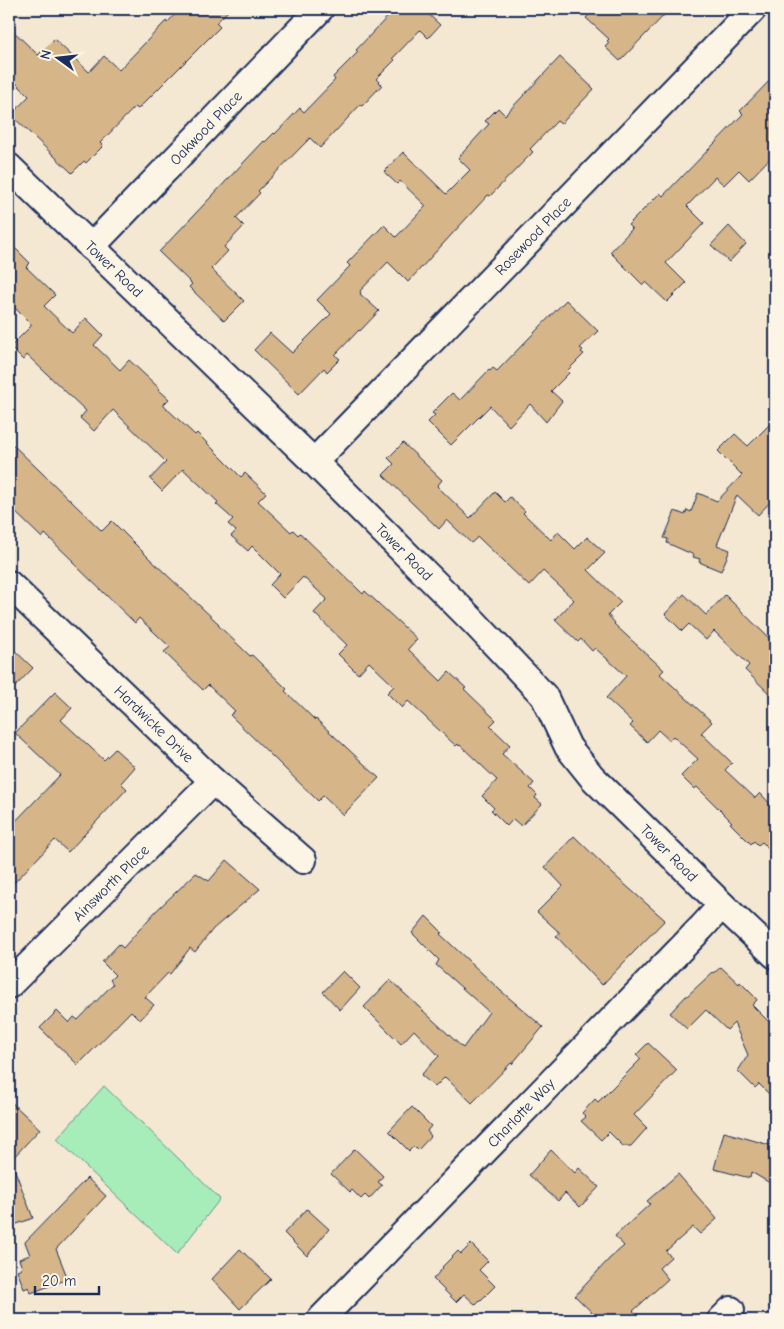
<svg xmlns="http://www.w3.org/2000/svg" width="784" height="1329" font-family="'Comic Neue',sans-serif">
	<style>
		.green { fill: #a7edb9; stroke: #618e8c }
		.building { fill: #d6b589; stroke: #1b2f5e }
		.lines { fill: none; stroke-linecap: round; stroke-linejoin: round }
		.minor-casing { stroke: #1b2f5e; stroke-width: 30 }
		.minor { stroke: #fcf5e5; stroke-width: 26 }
		.labels { text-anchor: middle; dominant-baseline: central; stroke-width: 5; stroke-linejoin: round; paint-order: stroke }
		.street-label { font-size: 15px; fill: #1b2f5e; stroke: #fcf5e5 }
	</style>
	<rect width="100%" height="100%" fill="#f4e8d3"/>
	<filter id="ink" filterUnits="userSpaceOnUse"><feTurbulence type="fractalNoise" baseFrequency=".02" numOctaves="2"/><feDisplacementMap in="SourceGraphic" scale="10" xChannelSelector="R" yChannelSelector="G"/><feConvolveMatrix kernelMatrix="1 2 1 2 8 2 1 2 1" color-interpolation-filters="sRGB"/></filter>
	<g filter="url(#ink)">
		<path class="green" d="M104 1086 220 1199 177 1254 57 1139Z"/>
		<g class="building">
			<path d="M180 9H230L216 23 220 27 138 109 135 107 100 143 103 146 86 163 84 161 72 173 11 115 29 96 9 76V27L38 55 54 39 89 72 104 56 119 70 166 21 167 23Z"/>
			<path d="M395 9H423L440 25 428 38 420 30 393 58 395 60 376 79 382 85 362 106 360 105 320 148 310 138 258 191 260 193 236 218 244 226 224 247 228 251 211 269 244 301 224 321 189 287 192 284 159 252 264 141 265 142 274 133 275 134 300 108 304 112 335 80 333 77 358 52 356 50Z"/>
			<path d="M595 9H670L620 61 605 47 609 43 607 41 609 39 586 18Z"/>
			<path d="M560 57 594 89 561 124 557 121 530 149 533 152 490 196 488 195 408 282 388 262 360 291 361 293 360 294 379 311 360 331 359 330 335 355 340 359 327 372 324 368 299 394 254 350 270 333 292 353 331 314 317 300 350 266 347 263 384 225 396 237 426 206 400 181 397 184 384 172 403 152 446 194 470 170 458 158 489 124 485 121 498 108 505 115Z"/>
			<path d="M775 75V153L749 180 739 170 724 185 715 177 687 206 704 223 666 263 686 283 667 302 646 282 643 285 610 252 632 229 628 225 660 193 663 196 682 176V177L743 114 740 111Z"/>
			<path d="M729 226 746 244 729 262 711 245Z"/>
			<path d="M9 242 30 263 26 267 55 295 44 306 72 333 86 318 103 335 94 345 120 370 129 360 159 388 158 389 169 399 163 405 195 435 197 433 241 477 245 473 266 493 258 501 291 532 293 530 298 535 300 533 363 594 365 591 417 639 408 649 441 681 449 672 466 688 464 689 496 720 490 726 510 745 502 754 534 783 530 788 537 795 535 798 542 804 521 826 513 819 507 826 491 810 494 808 482 796 497 780 460 745 459 746 458 744 456 746 408 701 402 708 387 693 394 686 369 662 358 674 338 654 347 645 314 613 327 599 303 577 283 598 270 585 280 574 252 546 248 551 231 536 236 531 228 524 233 519 216 504 218 502 183 469 162 491 150 479 166 462 113 410 94 431 80 418 86 411 27 355 23 360 10 347 32 325 9 302Z"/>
			<path d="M566 300 598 331 580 348 583 350 581 352 584 354 567 371 569 373 551 391 562 401 546 422 530 404 509 426 490 406 451 445 428 422 435 415 432 413 452 393 460 400 489 370 490 371 493 368 497 371Z"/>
			<path d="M775 419V497L758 515 737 495 717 545 730 550 721 571 699 562 700 559 693 557 694 555 667 543 668 539 664 538 675 511 685 515 687 510 691 512 698 493 717 501 742 475 718 451 735 434 748 446Z"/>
			<path d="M9 441 102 531 112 521 150 559 219 624 218 625 250 656 252 655 287 689 285 691 315 720 316 719 379 778 343 815 323 796 318 801 230 715 235 711 208 685 203 690 164 652 170 647 139 618 135 623 72 562 73 561 45 534 42 538 9 506Z"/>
			<path d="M403 443 442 480 437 486 470 518 495 492 505 502 510 497 525 511 523 513 551 540 558 532 575 549 587 537 605 553 588 570 621 602 608 615 615 623 614 624 664 670 660 674 712 722 701 733 732 763 725 770 755 798 760 793 775 809V855L762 842 758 845 754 841 751 844 730 823 732 822 697 787 694 789 681 776 698 759 673 736 669 740 658 730 647 742 630 726 633 723 606 698 626 676 595 648 592 651 581 639 578 642 555 620 574 600 543 571 529 586 478 537 471 543 447 520 439 529 383 475 394 464 388 458Z"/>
			<path d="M684 594 706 615 725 595 775 644V699L745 670 749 665 714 631 706 640 689 624 682 631 665 614Z"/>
			<path d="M9 645 33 668 9 693Z"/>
			<path d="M55 692 72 708 61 720 104 760 115 749 135 767 121 783 127 789 68 852 55 840 9 888V828L60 775 15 733Z"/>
			<path d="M574 836 614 875 665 920 602 985 556 936 560 933 537 912 563 886 545 867Z"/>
			<path d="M227 860 260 889 213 929 195 952 190 948 170 974 168 973 145 997 154 1005 140 1020 131 1011 78 1065 40 1028 57 1011 69 1023 74 1017 78 1020 113 984 110 980 115 975 102 962 119 944 123 948 156 911 196 873 209 881Z"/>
			<path d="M426 916 442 932 440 934 501 991 543 1027 512 1064 511 1063 472 1103 445 1077 435 1087 421 1075 439 1056 414 1030 401 1044 364 1007 390 980 463 1048 489 1012 436 965 439 960 412 933Z"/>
			<path d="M721 967 739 984 740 982 754 996 757 1000 752 1005 775 1028V1100L759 1084 755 1088 738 1071 748 1055 734 1023 727 1030 706 1010 687 1029 670 1013 686 996H687L713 972 714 973Z"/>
			<path d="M343 971 360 988 340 1010 323 992Z"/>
			<path d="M648 1043 677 1070 634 1115 647 1128 631 1146H623L609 1132 601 1140 581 1121 586 1117 582 1113 595 1099 598 1102 641 1059 636 1055Z"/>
			<path d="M9 1100 40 1129 11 1160 33 1218 9 1227Z"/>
			<path d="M412 1107 431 1126 427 1131 431 1136 418 1150 414 1146 409 1151 389 1131Z"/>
			<path d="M724 1132 773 1146 771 1152 775 1154V1186L751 1172 750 1178 714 1169Z"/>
			<path d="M355 1149 383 1176 378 1182 382 1185 369 1199 365 1195 361 1199 352 1190 350 1192 331 1174Z"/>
			<path d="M551 1150 575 1173 579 1168 599 1187 580 1207 565 1193 558 1201 529 1175Z"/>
			<path d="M678 1174 717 1219 700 1234 693 1227 666 1251 671 1257 659 1268 668 1279 633 1311 643 1320H600L575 1296 609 1259 624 1246 615 1236 650 1204 647 1201Z"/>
			<path d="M87 1178 106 1196 56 1249 68 1279 31 1293 29 1287 24 1289 17 1270 22 1268 19 1259 30 1255 25 1242Z"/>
			<path d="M307 1209 329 1229 307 1256 284 1233Z"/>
			<path d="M471 1244 488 1261 479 1270 495 1286 476 1305 464 1294 456 1302 433 1279 443 1268 442 1267 458 1251 461 1254Z"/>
			<path d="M240 1249 271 1279 240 1309 212 1279Z"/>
		</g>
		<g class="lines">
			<defs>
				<g id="minor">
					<path d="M9 167 314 462 474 622 544 696 568 747 592 777 722 905 775 955"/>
					<path d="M91 247 320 9"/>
					<path d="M314 462 753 9"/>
					<path d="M9 584 213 781 303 860"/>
					<path d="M9 985 213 781"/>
					<path d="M320 1320 702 927 722 905"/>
					<path d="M721 1320 731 1310"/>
				</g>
			</defs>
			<use href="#minor" class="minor-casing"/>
			<use href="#minor" class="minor"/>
		</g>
	</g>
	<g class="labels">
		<g class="street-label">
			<text transform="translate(206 128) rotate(-46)">Oakwood Place</text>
			<text transform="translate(533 236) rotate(-46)">Rosewood Place</text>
			<text transform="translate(114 269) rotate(44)">Tower Road</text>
			<text transform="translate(404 552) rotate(45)">Tower Road</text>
			<text transform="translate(154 724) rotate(44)">Hardwicke Drive</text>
			<text transform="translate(669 853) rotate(45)">Tower Road</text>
			<text transform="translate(111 883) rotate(-45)">Ainsworth Place</text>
			<text transform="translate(521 1113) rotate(-46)">Charlotte Way</text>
		</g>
	</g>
	<rect width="784" height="1329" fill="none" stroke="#fcf5e5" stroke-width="30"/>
	<rect x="15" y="15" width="754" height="1299" fill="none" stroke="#1b2f5e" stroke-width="2" filter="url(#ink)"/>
	<g transform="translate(58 58) rotate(285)" stroke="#fcf5e5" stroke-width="4" paint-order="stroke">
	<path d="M0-4L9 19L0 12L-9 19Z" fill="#1b2f5e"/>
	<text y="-8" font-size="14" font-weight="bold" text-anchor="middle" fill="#1b2f5e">N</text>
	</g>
	<path d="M35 1286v8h64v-8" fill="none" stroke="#1b2f5e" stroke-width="2.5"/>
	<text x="42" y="1286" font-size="15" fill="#1b2f5e" stroke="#fcf5e5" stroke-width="4" paint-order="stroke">20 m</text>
</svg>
